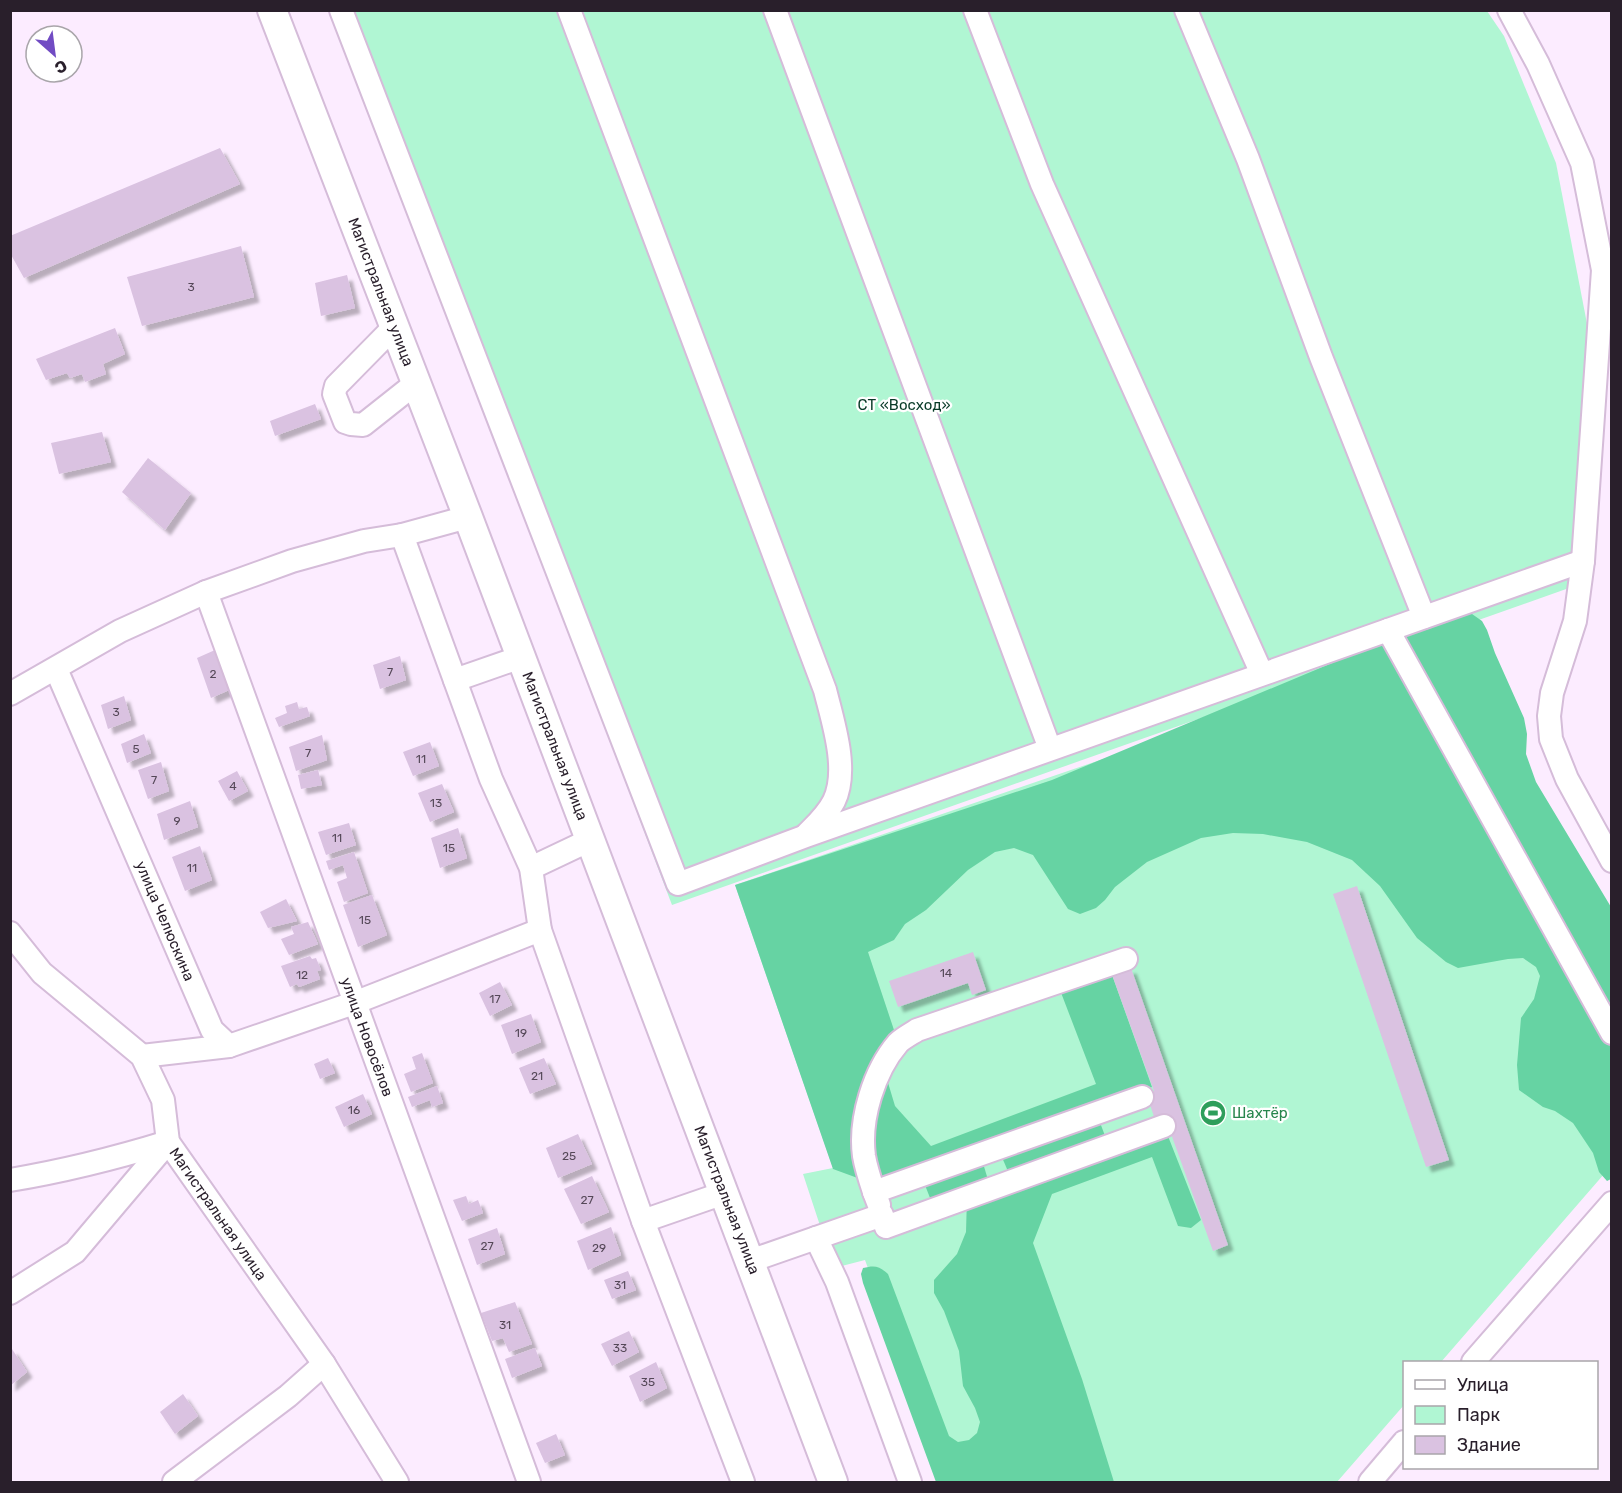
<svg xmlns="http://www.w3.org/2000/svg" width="1622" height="1493" font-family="Rubik,sans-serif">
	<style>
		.green { fill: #b0f6d3 }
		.forest { fill: #66d3a3 }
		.building { fill: #dac2e1; filter: url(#shadow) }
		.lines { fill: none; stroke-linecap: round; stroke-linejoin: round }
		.minor-casing { stroke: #d5bcd9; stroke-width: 26 }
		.major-casing { stroke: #d5bcd9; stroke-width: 32 }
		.minor { stroke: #fff; stroke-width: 22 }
		.major { stroke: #fff; stroke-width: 28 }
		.labels { text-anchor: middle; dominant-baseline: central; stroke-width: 4.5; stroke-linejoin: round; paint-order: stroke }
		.number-label { font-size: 12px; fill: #554858 }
		.street-label { font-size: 15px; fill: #291f2b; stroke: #fff }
		.park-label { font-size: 15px; fill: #083a27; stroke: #fff }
		.leisure-label { font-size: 15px; fill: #27864d; stroke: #fff; text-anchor: start }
	</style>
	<defs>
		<filter id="shadow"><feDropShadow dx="5.5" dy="5.5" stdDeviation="1.5" flood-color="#0004"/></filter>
	</defs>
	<rect width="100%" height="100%" fill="#fcecff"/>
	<g class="green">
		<path d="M333 11H1487L1504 36 1556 163 1594 360 1569 588 672 905Z"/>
		<path d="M1401 657 1611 1059V1166L1441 1362H1404V1405L1337 1482H946L865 1260 834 1268 803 1174 833 1168 735 885Z"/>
	</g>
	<g class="forest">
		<path d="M1459 613 1472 614 1482 621 1487 630 1495 653 1524 718 1527 734 1526 754 1536 782 1611 907V1179L1607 1181 1599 1172 1593 1153 1573 1123 1555 1111 1543 1107 1519 1090 1517 1065 1521 1018 1534 999 1540 976 1536 967 1523 958 1508 959 1458 968 1446 962 1417 938 1380 886 1352 860 1307 842 1263 834 1233 833 1201 838 1147 862 1115 887 1105 900 1096 908 1080 914 1068 909 1033 855 1014 848 995 852 968 870 926 910 905 924 894 940 868 952 895 1033C889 1039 881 1046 876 1053 850 1091 859 1137 863 1180L833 1169 735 885 1052 780 1442 617Z"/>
		<path d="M1111 972 1152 1087 877 1184 872 1152 874 1124 886 1076 895 1106 931 1146 1096 1084 1060 990Z"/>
		<path d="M1099 1120 1107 1141 1010 1176 1001 1155Z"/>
		<path d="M1164 1126 1201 1220 1191 1228 1178 1226 1152 1157 1052 1194 1033 1243 1082 1379 1114 1482H936L863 1283 861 1274 863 1268C875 1265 879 1266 888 1274L949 1436 958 1442 969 1440 977 1433 980 1422 975 1408 963 1386 959 1351 944 1311 934 1293V1280L957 1254 966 1232 967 1197Z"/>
		<path d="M982 1160 989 1183 932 1203 923 1180Z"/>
	</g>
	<g class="building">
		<path d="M220 148 240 184 24 278 10 253V236Z"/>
		<path d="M241 246 254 297 142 326 127 277Z"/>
		<path d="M347 275 355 308 321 316 315 283Z"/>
		<path d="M115 328 125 354 103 364 106 374 85 382 82 374 70 378 67 373 46 380 36 359Z"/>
		<path d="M315 404 321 419 275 436 270 421Z"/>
		<path d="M102 432 111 462 59 474 51 443Z"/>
		<path d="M148 458 191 493 165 530 122 492Z"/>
		<path d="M215 650 229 690 211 698 197 658Z"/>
		<path d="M400 656 406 680 380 689 373 665Z"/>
		<path d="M124 696 131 720 108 729 101 705Z"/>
		<path d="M297 702 299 709 307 707 310 716 279 727 275 718 287 713 285 706Z"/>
		<path d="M144 734 151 753 127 763 121 744Z"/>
		<path d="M322 735 327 760 296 771 289 747Z"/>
		<path d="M430 742 439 766 413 776 403 752Z"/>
		<path d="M161 762 169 791 148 799 138 770Z"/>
		<path d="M318 770 322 785 301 789 298 775Z"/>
		<path d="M237 771 248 791 229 801 218 781Z"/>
		<path d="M442 784 454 812 430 822 418 793Z"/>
		<path d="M190 801 198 827 164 840 157 814Z"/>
		<path d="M349 823 356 845 326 855 318 832Z"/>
		<path d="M458 828 467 858 440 868 431 838Z"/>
		<path d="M200 846 212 880 185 891 172 857Z"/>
		<path d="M354 852 368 893 344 902 337 882 347 878 343 865 329 870 326 861Z"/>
		<path d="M1357 886 1449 1160 1426 1167 1333 894Z"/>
		<path d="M372 895 387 935 358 947 343 905Z"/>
		<path d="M286 899 297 921 268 928 260 912Z"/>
		<path d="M308 922 318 944 289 955 281 939 294 934 291 927Z"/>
		<path d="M973 952 986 990 972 995 968 983 898 1007 889 981Z"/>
		<path d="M310 956 312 959 316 958 321 970 317 971 320 979 299 987 297 984 290 987 281 966Z"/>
		<path d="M1131 968 1228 1245 1213 1251 1165 1117 1155 1120 1147 1095 1154 1091 1111 972Z"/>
		<path d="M500 982 512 1005 490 1016 479 993Z"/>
		<path d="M531 1014 541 1042 512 1054 501 1025Z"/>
		<path d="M422 1053 433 1083 411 1092 404 1074 416 1069 412 1057Z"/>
		<path d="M328 1058 335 1073 320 1079 314 1064Z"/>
		<path d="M544 1058 556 1084 530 1094 519 1068Z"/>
		<path d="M437 1086 443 1103 432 1107 430 1100 412 1107 408 1097Z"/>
		<path d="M363 1094 372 1114 344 1127 335 1107Z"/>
		<path d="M578 1134 592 1164 558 1178 546 1148Z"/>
		<path d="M592 1176 609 1212 581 1224 564 1189Z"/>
		<path d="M466 1196 469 1204 478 1200 483 1213 462 1221 453 1200Z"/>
		<path d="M611 1227 621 1255 588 1270 577 1241Z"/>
		<path d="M497 1228 505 1254 477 1265 468 1239Z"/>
		<path d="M628 1271 636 1290 612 1299 604 1280Z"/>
		<path d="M515 1302 532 1344 509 1352 503 1338 492 1341 481 1313Z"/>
		<path d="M629 1331 639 1352 612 1366 601 1344Z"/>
		<path d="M535 1348 542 1366 512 1378 505 1359Z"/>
		<path d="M12 1349 27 1372 10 1386V1350Z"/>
		<path d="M656 1362 667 1388 640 1402 629 1376Z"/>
		<path d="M183 1394 198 1416 175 1434 160 1412Z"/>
		<path d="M556 1434 565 1455 545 1463 536 1443Z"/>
	</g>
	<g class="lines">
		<defs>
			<g id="minor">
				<path d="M341 10 678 884 806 836 1583 561"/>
				<path d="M569 10 825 690C833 722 849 770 834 801 827 815 817 824 807 834"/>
				<path d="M775 10 1050 749"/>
				<path d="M975 10 1042 184 1262 674"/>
				<path d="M1186 10 1248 159 1321 357 1424 617"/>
				<path d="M1509 10 1538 64 1582 163 1603 270 1583 561 1575 621 1552 693 1549 716 1551 739 1567 779 1612 861"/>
				<path d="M394 327 336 386 334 394 345 422 351 424 363 425 416 383"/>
				<path d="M402 535 491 779 531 868 540 930 643 1221 743 1482"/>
				<path d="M206 592 529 1482"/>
				<path d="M1388 630 1612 1033"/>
				<path d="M56 669 212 1030 229 1046 354 1003 540 930"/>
				<path d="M455 680 521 657"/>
				<path d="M10 694 120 631 206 592 292 561 364 541 402 535 468 517"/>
				<path d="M531 868 590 840"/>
				<path d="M10 933 42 973 142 1056 163 1100 168 1142 324 1364 397 1482"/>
				<path d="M142 1056 229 1046"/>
				<path d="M10 1180C64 1171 116 1158 168 1142"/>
				<path d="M874 1192C870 1180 866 1168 864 1156 859 1119 874 1071 898 1043 903 1038 911 1034 917 1030L1126 959"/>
				<path d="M879 1205 874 1192 1142 1097"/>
				<path d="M643 1221 724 1193"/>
				<path d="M816 1238 837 1282 910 1482"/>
				<path d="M750 1261 882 1215 886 1227 1164 1126"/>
				<path d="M10 1293 75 1252 168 1142"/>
				<path d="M1473 1362 1612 1203"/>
				<path d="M174 1482 288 1396 324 1364"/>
				<path d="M1370 1482 1404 1442"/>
			</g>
			<path id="major" d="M272 10 468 517 833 1482"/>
		</defs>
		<use href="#minor" class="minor-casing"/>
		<use href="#major" class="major-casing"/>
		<use href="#minor" class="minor"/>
		<use href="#major" class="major"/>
	</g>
	<defs>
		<symbol id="stadium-disc" viewBox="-11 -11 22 22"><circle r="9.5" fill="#2e9e5b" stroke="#fff"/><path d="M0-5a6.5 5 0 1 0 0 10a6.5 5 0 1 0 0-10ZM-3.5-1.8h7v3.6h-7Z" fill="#fff"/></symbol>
	</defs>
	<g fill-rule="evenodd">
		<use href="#stadium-disc" x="1198" y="1098" width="30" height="30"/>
	</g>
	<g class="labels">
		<g class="number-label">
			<text x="191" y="287">3</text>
			<text x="390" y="672">7</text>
			<text x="213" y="674">2</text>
			<text x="116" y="712">3</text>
			<text x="136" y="749">5</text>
			<text x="308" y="753">7</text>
			<text x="421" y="759">11</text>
			<text x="154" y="780">7</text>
			<text x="233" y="786">4</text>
			<text x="436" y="803">13</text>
			<text x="177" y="821">9</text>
			<text x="337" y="838">11</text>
			<text x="449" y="848">15</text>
			<text x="192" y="868">11</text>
			<text x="365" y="920">15</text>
			<text x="946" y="973">14</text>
			<text x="302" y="975">12</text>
			<text x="495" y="999">17</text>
			<text x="521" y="1033">19</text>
			<text x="537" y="1076">21</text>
			<text x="354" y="1110">16</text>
			<text x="569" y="1156">25</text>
			<text x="587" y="1200">27</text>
			<text x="487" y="1246">27</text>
			<text x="599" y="1248">29</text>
			<text x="620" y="1285">31</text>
			<text x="505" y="1325">31</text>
			<text x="620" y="1348">33</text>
			<text x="648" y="1382">35</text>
		</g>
		<g class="street-label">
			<text transform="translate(381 292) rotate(69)">Магистральная улица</text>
			<text transform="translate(555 746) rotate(69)">Магистральная улица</text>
			<text transform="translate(165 921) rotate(67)">улица Челюскина</text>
			<text transform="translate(367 1037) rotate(70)">улица Новосёлов</text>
			<text transform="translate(727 1200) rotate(69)">Магистральная улица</text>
			<text transform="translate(218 1214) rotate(55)">Магистральная улица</text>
		</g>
		<g class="park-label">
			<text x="904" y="405">СТ «Восход»</text>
		</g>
		<g class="leisure-label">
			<text x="1232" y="1113">Шахтёр</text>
		</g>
	</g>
	<rect width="1622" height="1493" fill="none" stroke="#291f2b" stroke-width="24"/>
	<rect x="1403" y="1361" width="195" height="108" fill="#ffffff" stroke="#a9a5aa" stroke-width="1.5"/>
	<rect x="1415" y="1380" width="30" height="9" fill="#ffffff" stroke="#a9a5aa" stroke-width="1.5"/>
	<text x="1457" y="1391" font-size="18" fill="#291f2b">Улица</text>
	<rect x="1415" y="1406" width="30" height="18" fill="#b0f6d3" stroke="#a9a5aa" stroke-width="1.5"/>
	<text x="1457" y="1421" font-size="18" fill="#291f2b">Парк</text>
	<rect x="1415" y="1436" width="30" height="18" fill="#dac2e1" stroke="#a9a5aa" stroke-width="1.5"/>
	<text x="1457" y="1451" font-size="18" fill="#291f2b">Здание</text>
	<g transform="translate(54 54) rotate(152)"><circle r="28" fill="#ffffff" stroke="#a9a5aa" stroke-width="1.5"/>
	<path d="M0-4.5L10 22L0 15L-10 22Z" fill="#714bc3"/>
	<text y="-9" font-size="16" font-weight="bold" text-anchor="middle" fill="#291f2b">С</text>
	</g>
</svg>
